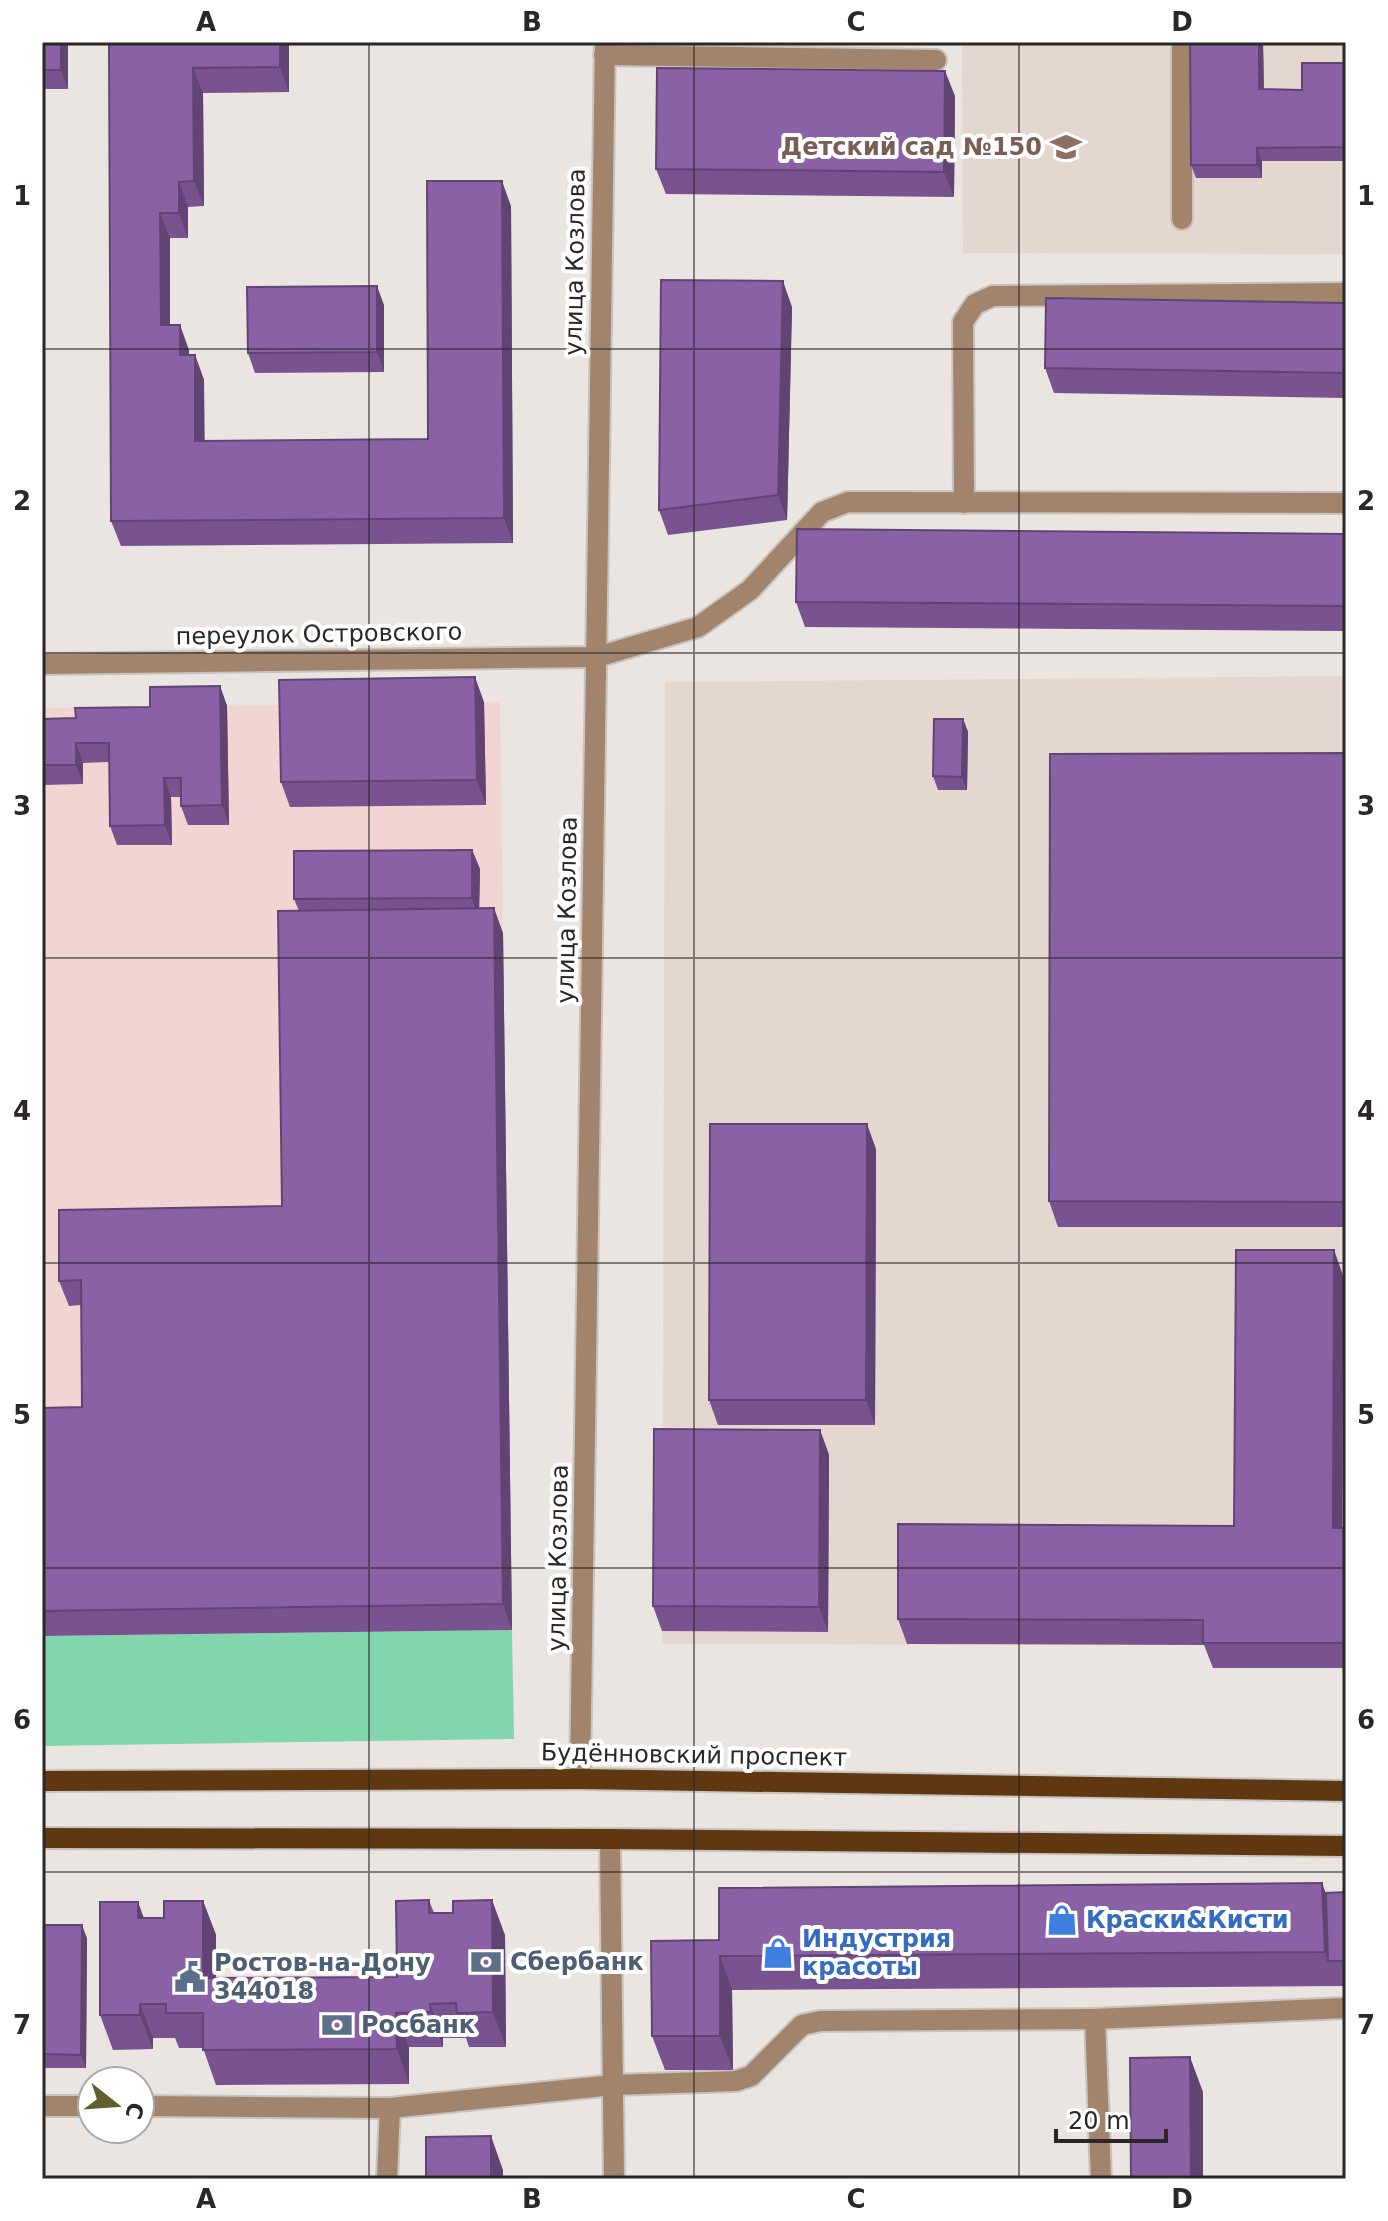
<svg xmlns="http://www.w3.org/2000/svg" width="1388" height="2221" font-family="'DejaVu Sans',sans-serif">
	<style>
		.built { fill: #e4d7cf }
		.industrial { fill: #f0d5d2 }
		.green { fill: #81d6ae }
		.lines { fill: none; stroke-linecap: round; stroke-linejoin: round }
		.minor-casing { stroke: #c8c3bf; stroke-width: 24 }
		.major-casing { stroke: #c8c3bf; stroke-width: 24 }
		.minor { stroke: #a2846c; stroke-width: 20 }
		.major { stroke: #5f3711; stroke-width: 20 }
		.wall { fill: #78538f }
		.shaded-wall { fill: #614474 }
		.building { fill: #8b61a6; stroke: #614474; stroke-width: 2 }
		.grid { fill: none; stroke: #2a2726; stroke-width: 2; stroke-opacity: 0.55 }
		.labels { text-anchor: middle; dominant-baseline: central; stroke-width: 8; stroke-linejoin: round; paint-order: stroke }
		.education-label { font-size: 24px; font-weight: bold; fill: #785e54; stroke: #fff; text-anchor: end }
		.street-label { font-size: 24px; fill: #2a2726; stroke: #fff }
		.shop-label { font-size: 24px; font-weight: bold; fill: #366cbe; stroke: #fff; text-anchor: start }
		.service-label { font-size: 24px; font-weight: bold; fill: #4e5e75; stroke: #fff; text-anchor: start }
		.neatline { fill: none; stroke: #2a2726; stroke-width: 3 }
		.grid-label { font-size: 26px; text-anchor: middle; font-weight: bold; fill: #2a2726 }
	</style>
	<rect width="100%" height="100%" fill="#ebe5e1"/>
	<g class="built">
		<path d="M962 42H1346V254L963 253Z"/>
		<path d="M1346 676V1668H1213L1212 1645 662 1644 665 682Z"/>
	</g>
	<path class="industrial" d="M500 702 503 933 42 1636V708Z"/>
	<path class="green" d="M512 1630 514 1739 42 1746V1636Z"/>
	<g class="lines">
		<defs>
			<g id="minor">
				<path d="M1182 42V219"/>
				<path d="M604 55 936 60"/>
				<path d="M964 503 963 322 975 304 993 296 1346 293"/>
				<path d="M42 664 597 657 698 627 750 590 822 512 848 502 1346 503"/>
				<path d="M580 1779 605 42"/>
				<path d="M610 1839 614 2179"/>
				<path d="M42 2106H92"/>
				<path d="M140 2106 390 2108 613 2085 736 2081 751 2076 802 2025 820 2021 1095 2019"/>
				<path d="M387 2179 390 2108"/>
				<path d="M1101 2179 1095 2019 1346 2008"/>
			</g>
			<g id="major">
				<path d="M42 1781 580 1779 1346 1791"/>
				<path d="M42 1838 610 1839 1346 1846"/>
			</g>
		</defs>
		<use href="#minor" class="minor-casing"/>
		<use href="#major" class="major-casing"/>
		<use href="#minor" class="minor"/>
		<use href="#major" class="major"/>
	</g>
	<g class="wall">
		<path d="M42 42H68V89H44V116H42Z"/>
		<path d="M109 42H289V92L203 93 204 206 188 207V238H170V325L189 350V355H195L204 380V441L428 439 511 206 513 543 121 546 111 521Z"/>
		<path d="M1190 42H1263L1264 89 1302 90 1346 63V161H1262V178H1196L1191 165Z"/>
		<path d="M955 96 954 197 666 194 656 169Z"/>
		<path d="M1346 303V398L1054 393 1045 368Z"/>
		<path d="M384 305V372L255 373 248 353Z"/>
		<path d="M792 307 787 520 668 535 659 510Z"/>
		<path d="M1346 534V631L805 627 796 602Z"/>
		<path d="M220 686 227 706 229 825H188L181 806V797H171L172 845H117L110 826 109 762 83 763V784L42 785V719L76 718 150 707Z"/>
		<path d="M484 702 486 805 290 807 281 782Z"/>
		<path d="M963 719 968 732 967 790H938L933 776Z"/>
		<path d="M1346 753V1227H1058L1049 1201Z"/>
		<path d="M472 850 480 869 479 908 503 933 512 1630 42 1636V1408L82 1407 81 1305 69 1306 59 1281 282 1206 299 911 294 899Z"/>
		<path d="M876 1149 875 1425H718L709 1400Z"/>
		<path d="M1334 1250 1343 1276 1342 1528H1346V1668H1213L1204 1645 907 1644 898 1619 1234 1526Z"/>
		<path d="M820 1430 829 1455 828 1632 662 1631 653 1606Z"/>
		<path d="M1346 1892V1986L732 1990 733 2070H665L652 2036 719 1940 1326 1893Z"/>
		<path d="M429 1900 434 1913 505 1935 506 2047H469L466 2038H443V2047H409V2084L216 2085 203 2048H179L175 2038H153V2049L113 2050 100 2015 144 1918H164L203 1901 216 1935V1978L397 1977Z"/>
		<path d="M42 1925 87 1938 86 2068H42Z"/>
	</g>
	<g class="shaded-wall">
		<path d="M61 42H68V89L61 70Z"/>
		<path d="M280 42H289V92L280 67Z"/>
		<path d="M1259 42H1263L1264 103 1259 89Z"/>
		<path d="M193 68 203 93 204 206 194 181Z"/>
		<path d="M945 71 955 96 954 197 944 172Z"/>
		<path d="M42 83 44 89V116L42 110Z"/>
		<path d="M1257 148 1262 161V178L1257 165Z"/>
		<path d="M502 181 511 206 513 543 504 518Z"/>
		<path d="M179 182 188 207V238L179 213Z"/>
		<path d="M160 213 170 238V350L161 325Z"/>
		<path d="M783 281 792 307 787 520 778 495Z"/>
		<path d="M377 286 384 305V372L377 352Z"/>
		<path d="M180 325 189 350V380L180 355Z"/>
		<path d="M195 355 204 380 205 466 195 441Z"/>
		<path d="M475 677 484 702 486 805 477 780Z"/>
		<path d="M220 686 227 706 229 825 222 805Z"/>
		<path d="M963 719 968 732 967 790 962 777Z"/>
		<path d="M76 743 83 763V784L76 765Z"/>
		<path d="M164 778 171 797 172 845 165 825Z"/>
		<path d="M472 850 480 869 479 918 472 898Z"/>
		<path d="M494 908 503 933 512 1630 503 1604Z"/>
		<path d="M867 1124 876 1149 875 1425 866 1400Z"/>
		<path d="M1334 1250 1343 1276 1342 1553 1333 1528Z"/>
		<path d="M820 1430 829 1455 828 1632 819 1607Z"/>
		<path d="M1322 1883 1335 1918 1328 1961 1325 1952Z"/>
		<path d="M492 1900 505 1935 506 2047 493 2012Z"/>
		<path d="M203 1901 216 1935V2012L203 1978Z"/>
		<path d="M138 1902 151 1937 138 1918Z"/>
		<path d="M82 1925 87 1938 86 2068 81 2055Z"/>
		<path d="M720 1956 732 1990 733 2070 720 2036Z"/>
		<path d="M140 2004 153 2038V2049L140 2015Z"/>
		<path d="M430 2004 443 2038V2047L431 2012Z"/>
		<path d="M396 2013 409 2047V2084L397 2049Z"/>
		<path d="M1190 2057 1203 2092V2179H1191Z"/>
		<path d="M491 2136 503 2170V2179H491Z"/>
	</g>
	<g class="building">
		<rect x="42" y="42" width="19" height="28"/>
		<path d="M109 42H280V67L193 68 194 181 179 182V213H160L161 325H180V355H195V441L428 439 427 181H502L504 518 111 521Z"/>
		<path d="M1190 42H1259V89L1302 90V63H1346V147L1257 148V165H1191Z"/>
		<path d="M657 68 945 71 944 172 656 169Z"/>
		<path d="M661 280 783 281 778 495 659 510Z"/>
		<path d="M377 286V352L248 353 247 287Z"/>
		<path d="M1046 298 1346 303V373L1045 368Z"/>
		<path d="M797 529 1346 534V606L796 602Z"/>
		<path d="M475 677 477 780 281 782 279 680Z"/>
		<path d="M220 686 222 805 181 806V778H164L165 825 110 826 109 743H76V765H42V719L76 718 75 708 150 707V687Z"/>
		<path d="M934 719H963L962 777 933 776Z"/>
		<path d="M1346 753V1202L1049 1201 1050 754Z"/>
		<path d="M472 850V898L294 899V851Z"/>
		<path d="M494 908 503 1604 42 1611V1408L82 1407 81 1280 59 1281V1210L282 1206 278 911Z"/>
		<path d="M710 1124H867L866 1400H709Z"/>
		<path d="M1236 1250H1334L1333 1528H1346V1643H1203V1620L898 1619V1524L1234 1526Z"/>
		<path d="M654 1429 820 1430 819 1607 653 1606Z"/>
		<path d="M1322 1883 1325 1952 720 1956V2036H652L651 1941 719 1940V1888Z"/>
		<path d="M1346 1892V1961H1328L1326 1893Z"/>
		<path d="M429 1900V1913H453V1901L492 1900 493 2012 457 2013 456 2003 430 2004 431 2012 396 2013 397 2049 203 2050V2013H166V2004H140V2015H100V1902H138V1918H164V1901H203V1978L397 1977 396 1901Z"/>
		<path d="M42 1925H82L81 2055 42 2054Z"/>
		<path d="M1190 2057 1191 2179H1131L1130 2058Z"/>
		<path d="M491 2136V2179H426V2137Z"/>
	</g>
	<path class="grid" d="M369 42V2179M694 42V2179M1019 42V2179M42 349H1346M42 653H1346M42 958H1346M42 1263H1346M42 1568H1346M42 1872H1346"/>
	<defs>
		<symbol id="school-bare" viewBox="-9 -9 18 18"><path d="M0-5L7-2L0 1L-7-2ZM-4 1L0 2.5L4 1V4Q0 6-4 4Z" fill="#8d6e63" stroke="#fff" stroke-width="2.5" paint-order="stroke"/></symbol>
		<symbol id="shop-bare" viewBox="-9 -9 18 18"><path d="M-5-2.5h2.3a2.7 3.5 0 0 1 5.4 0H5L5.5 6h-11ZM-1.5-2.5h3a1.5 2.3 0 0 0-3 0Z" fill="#3f7fe0" stroke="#fff" stroke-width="2.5" paint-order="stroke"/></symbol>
		<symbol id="bank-bare" viewBox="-9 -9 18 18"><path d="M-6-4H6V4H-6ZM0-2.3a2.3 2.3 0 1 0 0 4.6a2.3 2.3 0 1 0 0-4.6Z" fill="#5c6f8a" stroke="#fff" stroke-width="2.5" paint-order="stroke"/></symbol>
		<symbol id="civic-bare" viewBox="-9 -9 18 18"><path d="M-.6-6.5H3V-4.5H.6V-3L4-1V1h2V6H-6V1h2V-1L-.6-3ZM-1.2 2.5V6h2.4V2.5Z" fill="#5c6f8a" stroke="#fff" stroke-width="2.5" paint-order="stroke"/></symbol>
	</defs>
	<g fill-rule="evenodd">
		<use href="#school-bare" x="1044" y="125" width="44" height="44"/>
		<use href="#shop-bare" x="1040" y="1898" width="44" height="44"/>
		<use href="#shop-bare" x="756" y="1931" width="44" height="44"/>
		<use href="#bank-bare" x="464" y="1940" width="44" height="44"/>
		<use href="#civic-bare" x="168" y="1955" width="44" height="44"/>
		<use href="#bank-bare" x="315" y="2003" width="44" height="44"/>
	</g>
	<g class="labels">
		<g class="education-label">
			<text x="1042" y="147">Детский сад №150</text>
		</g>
		<g class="street-label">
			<text transform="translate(575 262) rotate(-89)">улица Козлова</text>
			<text transform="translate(319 634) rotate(-1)">переулок Островского</text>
			<text transform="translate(567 910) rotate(-89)">улица Козлова</text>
			<text transform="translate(558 1558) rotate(-89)">улица Козлова</text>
			<text transform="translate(694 1755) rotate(1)">Будённовский проспект</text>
		</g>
		<g class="shop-label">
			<text x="1086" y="1920">Краски&amp;Кисти</text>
			<text x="802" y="1939">Индустрия<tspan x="802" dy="28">красоты</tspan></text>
		</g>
		<g class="service-label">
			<text x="510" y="1962">Сбербанк</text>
			<text x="214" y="1963">Ростов-на-Дону<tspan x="214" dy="28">344018</tspan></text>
			<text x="361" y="2025">Росбанк</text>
		</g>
	</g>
	<rect width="1388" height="2221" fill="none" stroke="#ffffff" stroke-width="88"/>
	<g transform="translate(116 2105) rotate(107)"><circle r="38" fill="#ffffff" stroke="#aaa9a8" stroke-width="2"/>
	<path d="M0-6L14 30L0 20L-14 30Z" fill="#60602d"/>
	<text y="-12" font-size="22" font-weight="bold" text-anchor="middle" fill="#2a2726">С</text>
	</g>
	<path d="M1056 2129v12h110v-12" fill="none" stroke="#2a2726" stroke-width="4"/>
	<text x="1068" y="2129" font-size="24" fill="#2a2726" stroke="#ffffff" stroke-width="6" paint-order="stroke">20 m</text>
	<rect x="44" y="44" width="1300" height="2133" class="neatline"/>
	<g class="grid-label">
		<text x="206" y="31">A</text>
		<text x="532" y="31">B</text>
		<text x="856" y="31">C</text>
		<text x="1182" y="31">D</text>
		<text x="22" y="205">1</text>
		<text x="1366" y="205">1</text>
		<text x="22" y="510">2</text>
		<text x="1366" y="510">2</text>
		<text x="22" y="815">3</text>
		<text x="1366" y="815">3</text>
		<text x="22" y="1120">4</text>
		<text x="1366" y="1120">4</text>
		<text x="22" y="1424">5</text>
		<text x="1366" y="1424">5</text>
		<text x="22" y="1729">6</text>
		<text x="1366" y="1729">6</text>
		<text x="22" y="2034">7</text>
		<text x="1366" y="2034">7</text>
		<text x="206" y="2208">A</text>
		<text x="532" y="2208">B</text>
		<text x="856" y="2208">C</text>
		<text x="1182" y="2208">D</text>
	</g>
</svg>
